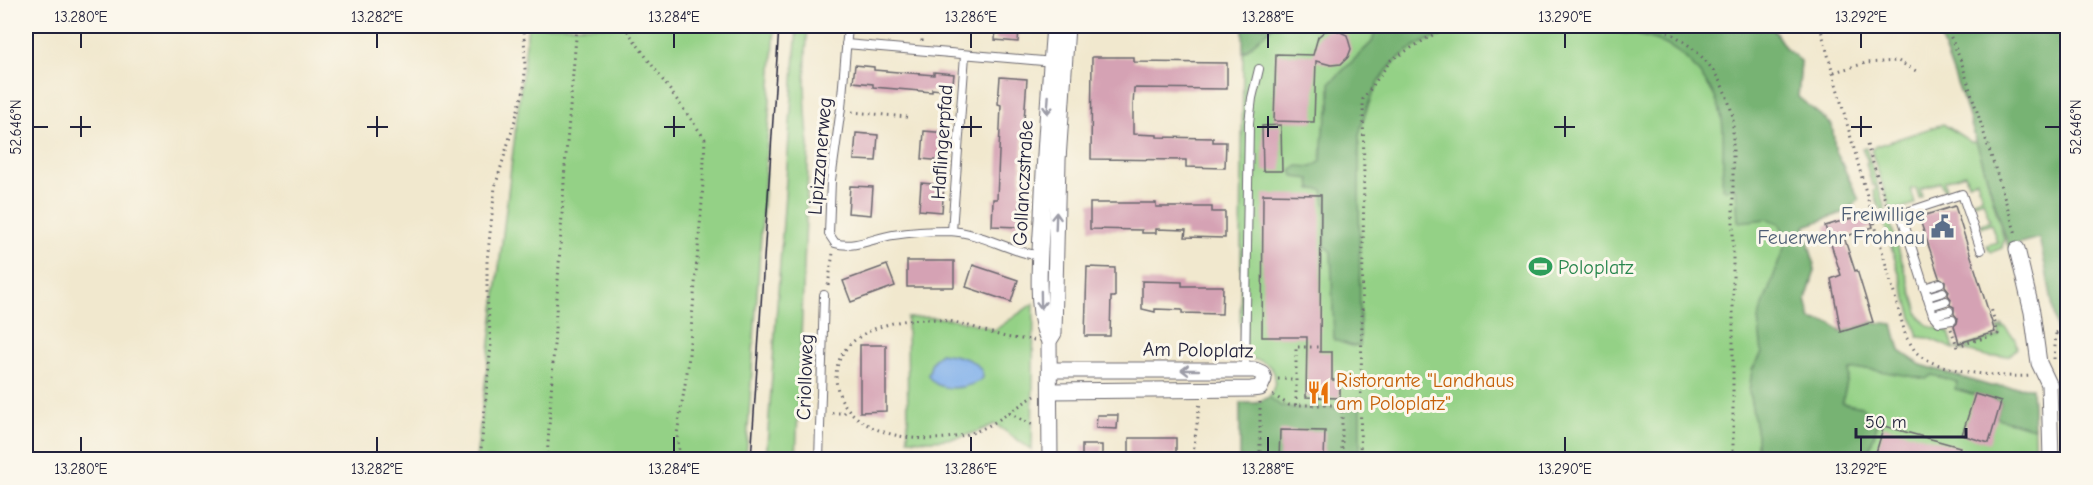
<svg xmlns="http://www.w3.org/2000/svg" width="2093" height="485" font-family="'Comic Neue',sans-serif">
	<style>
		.green { fill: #94d186; stroke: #5b7a60; stroke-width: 1.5 }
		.forest { fill: #77b373; stroke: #4c6a57; stroke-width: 1.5 }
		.water { fill: #7fafea; stroke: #506892; stroke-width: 1.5 }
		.building { fill: #d5a2b4 }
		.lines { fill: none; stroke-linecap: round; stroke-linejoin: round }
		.service-casing { stroke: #6a676e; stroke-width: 10 }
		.minor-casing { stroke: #6a676e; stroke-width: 17 }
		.path { stroke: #6a676e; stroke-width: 3; stroke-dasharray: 1.5 4.5; stroke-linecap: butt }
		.service { stroke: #fff; stroke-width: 8 }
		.minor { stroke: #fff; stroke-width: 15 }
		.tram { stroke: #22223b; stroke-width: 1.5 }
		.oneway { stroke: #9c9ca7 }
		.ticks { fill: none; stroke: #22223b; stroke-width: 2 }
		.labels { text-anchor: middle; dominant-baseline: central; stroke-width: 6; stroke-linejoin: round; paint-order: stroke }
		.street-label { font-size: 20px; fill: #22223b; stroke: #fbf7ec }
		.service-label { font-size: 20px; fill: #4e5e75; stroke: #fbf7ec; text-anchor: end }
		.leisure-label { font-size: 20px; fill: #27864d; stroke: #fbf7ec; text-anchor: start }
		.food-label { font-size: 20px; fill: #c56008; stroke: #fbf7ec; text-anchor: start }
		.neatline { fill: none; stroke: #22223b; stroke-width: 2 }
		.ticks-label { font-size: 15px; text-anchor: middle; fill: #22223b }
	</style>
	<rect width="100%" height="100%" fill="#fbf7ec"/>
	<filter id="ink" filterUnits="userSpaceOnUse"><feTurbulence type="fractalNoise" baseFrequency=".0167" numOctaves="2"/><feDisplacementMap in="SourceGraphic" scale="12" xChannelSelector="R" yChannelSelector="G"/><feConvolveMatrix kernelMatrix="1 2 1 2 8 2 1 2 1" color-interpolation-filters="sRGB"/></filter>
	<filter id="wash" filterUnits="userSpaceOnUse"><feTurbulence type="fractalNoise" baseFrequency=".008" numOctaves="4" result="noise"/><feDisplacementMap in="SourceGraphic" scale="24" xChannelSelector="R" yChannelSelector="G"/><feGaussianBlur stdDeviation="1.35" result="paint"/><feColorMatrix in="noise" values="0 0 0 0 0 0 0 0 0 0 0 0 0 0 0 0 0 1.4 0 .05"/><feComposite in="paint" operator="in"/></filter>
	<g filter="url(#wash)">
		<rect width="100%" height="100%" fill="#f1e8ce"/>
		<g class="green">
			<path d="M528 26H775L746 459H476Z"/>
			<path d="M797 26H808C804 66 804 105 809 145L796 459H766Z"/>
			<path d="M1273 26H1771L1786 49 1801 61 1798 97 1832 125 1835 149 1859 200 1845 212 1805 226 1815 270 1806 300 1811 320 1831 323 1841 332 1873 322 1893 324 1900 351 1921 365 1990 386 2032 388 2035 459 1240 460V403H1256L1269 397C1285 371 1267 357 1240 359V351L1243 53Z"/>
			<path d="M1943 124 1971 142H1977L2004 239 2002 248 1992 252 1989 250 1987 245 1997 242 1991 224 1982 227 1981 224 1990 221 1983 200 1974 203 1973 200 1982 197 1977 180 1968 183 1965 174 1944 181 1946 190 1944 191 1940 182 1920 189 1922 197 1919 198 1916 188 1911 189 1915 204 1891 211 1871 150 1876 146Z"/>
			<path d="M1866 147 1884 206V210L1887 213 1919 315C1925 326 1933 329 1945 329L1947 332H1949L1954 349 1928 338 1918 337 1881 213V208L1879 207 1874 191 1876 189 1875 185H1872L1866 163 1868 162 1862 148Z"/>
			<path d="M1034 303 1032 450 995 424C964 439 942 442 908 439L907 318C939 315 965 320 995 330Z"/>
			<path d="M2002 325 2015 338 2017 348 2010 355 1991 357 1957 349 1963 347 1964 350H1967L1966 346 1999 336 1998 327 2002 329Z"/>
		</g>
		<g class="forest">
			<path d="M1243 26H1273L1243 53Z"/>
			<path d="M1377 26H1513L1512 31C1491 31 1468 29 1447 34 1392 48 1371 84 1359 136L1360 345 1352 346 1334 340 1331 252 1325 246 1326 209 1323 190 1311 189 1310 179 1294 177 1291 171 1298 166 1312 167 1321 161 1323 130 1330 108V83L1372 42Z"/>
			<path d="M1572 26H1771L1786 49 1801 61 1798 97 1832 125 1835 149 1859 200 1845 212 1805 226 1815 270 1806 300 1811 320 1831 323 1841 332 1873 322 1893 324 1900 351 1921 365 1990 386 2032 388 2034 428 1996 418 2001 402 1955 389 1957 382 1932 375 1926 379 1868 369 1850 370 1842 403 1862 407 1875 417 1877 425 1867 459H1757V435L1749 392 1752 370 1762 353 1758 319 1785 245 1784 232 1779 223 1768 219 1738 222 1736 189H1722C1722 168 1725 139 1722 120 1720 105 1712 90 1703 78 1669 30 1625 32 1572 30Z"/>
			<path d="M1936 26H2067V459C2066 384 2056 311 2039 238L2008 246 1967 111Z"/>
			<path d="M1269 397 1281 406 1298 408H1347L1354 404H1360V459L1240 460V403H1256Z"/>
		</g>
		<path class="water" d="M940 353C956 355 983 359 983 378 970 389 937 394 928 375L932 362Z"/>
		<g id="blocks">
			<g class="building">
				<path d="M996 26H1017L1016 29H1019L1018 42 995 40Z"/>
				<path d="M1334 29 1347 35 1351 49 1348 57 1341 64 1331 65 1316 61 1314 122 1274 121 1276 54 1313 55 1318 37 1325 31Z"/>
				<path d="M1092 57H1134V62L1227 63V89L1134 88 1133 106V134L1157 135V137L1213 138V142H1226L1225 168 1186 167V160L1091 159Z"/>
				<path d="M855 65 874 67V70L934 75V72L954 74 952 91 932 89V92L873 87V84L853 82Z"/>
				<path d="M1000 77 1027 79 1021 162 1019 227 992 226 993 199H997L1001 105 998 104Z"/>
				<path d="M1281 125 1282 171H1263L1262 126Z"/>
				<path d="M924 131 947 133 945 161 922 159Z"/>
				<path d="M856 133 878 135 876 161 854 160Z"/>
				<path d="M921 183 944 185 942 212 919 210Z"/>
				<path d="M850 186 873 187 871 215 848 213Z"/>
				<path d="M1263 194 1321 195 1320 352H1332V380H1340V398L1306 397 1307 337H1262Z"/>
				<path d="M1090 203H1156V207H1212V212H1225V238L1185 237 1186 230 1156 229V233H1142V230L1090 229Z"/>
				<path d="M1955 206 1995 332 1959 343 1954 326 1957 323 1958 319 1954 314V307L1950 305 1951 299 1948 295 1949 291 1945 286V281L1939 277 1919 217Z"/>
				<path d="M1869 213 1873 227 1844 237 1855 271 1857 270 1873 322 1841 332 1831 279 1841 275 1825 226Z"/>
				<rect x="907" y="261" width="47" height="26"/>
				<path d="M887 265 895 286 851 302 843 281Z"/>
				<path d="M973 265 1018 280 1011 302 966 287Z"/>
				<path d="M1087 267 1115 268V297H1111L1110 336H1085Z"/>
				<path d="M1142 281 1182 282V286H1223L1222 314 1182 313V310L1155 309V312L1142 309Z"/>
				<path d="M860 345H886V411L860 412Z"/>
				<path d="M1975 394 2001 402 1989 443 1962 435Z"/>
				<path d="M1097 415H1118L1117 429 1096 428Z"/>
				<path d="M1884 426 1960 447 1956 459H1874Z"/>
				<path d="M1280 430 1325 431 1324 459H1279Z"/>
				<rect x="1129" y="438" width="47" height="17"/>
				<path d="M1082 445H1102V458L1082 459Z"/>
			</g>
		</g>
	</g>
	<g filter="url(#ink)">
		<use href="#blocks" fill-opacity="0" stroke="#6a676e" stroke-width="1.5"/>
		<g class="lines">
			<defs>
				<g id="service">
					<path d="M848 26 841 108 831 180 829 234 835 243C854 249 874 238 893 235 912 232 930 231 949 231 982 232 1010 253 1042 256"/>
					<path d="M846 44 1054 62"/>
					<path d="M952 231 965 55"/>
					<path d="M1924 288 1940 283"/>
					<path d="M1927 297 1943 292"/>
					<path d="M1930 306 1946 301"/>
					<path d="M1933 315 1949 311"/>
					<path d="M1952 320 1939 322 1933 315 1901 214 1962 194 1981 250"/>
					<path d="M1245 370 1249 123 1252 98 1259 69"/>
					<path d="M819 460 824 295"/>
				</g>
				<g id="minor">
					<path d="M2017 249 2032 312 2039 363 2049 384 2051 460"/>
					<path d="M1049 341C1034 316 1040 249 1042 219 1044 154 1049 90 1054 26"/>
					<path d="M1050 370H1255L1262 373 1264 379 1260 388 1251 389 1050 391"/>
					<path d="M1050 460 1049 341 1054 333 1058 160 1067 26"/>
				</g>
			</defs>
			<use href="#service" class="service-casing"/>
			<use href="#minor" class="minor-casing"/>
			<g class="path">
				<path d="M624 26 705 139 702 202 688 366 677 434 680 460"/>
				<path d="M1657 26C1698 46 1722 71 1733 117V460"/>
				<path d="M1820 26 1906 337C1910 342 1913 349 1917 353 1935 372 2005 378 2031 376"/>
				<path d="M1946 26 1961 61 2016 234"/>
				<path d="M922 41 923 26"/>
				<path d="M1834 72 1866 63 1898 61 1918 72"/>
				<path d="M852 112 907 117"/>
				<path d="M1867 145 1889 212H1890"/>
				<path d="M828 285 833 253"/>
				<path d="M1951 329 1957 346 1998 334 1991 308"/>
				<path d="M2056 333 2068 328"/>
				<path d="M1034 340C1024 339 1012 339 1002 336 966 326 949 316 909 320 878 324 837 339 836 376 836 388 840 400 848 409 874 440 932 444 968 434 994 427 1013 408 1035 396"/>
				<path d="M2054 359 2056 333"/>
				<path d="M1278 379H1295"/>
				<path d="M1273 395 1289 405H1342V460"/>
				<path d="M1350 400H1361"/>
				<path d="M1260 402V460"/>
				<path d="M1296 405V347H1318"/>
				<path d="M832 413H844L848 409"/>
				<path d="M1009 413 1035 426"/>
				<path d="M480 460 491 345 487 295V261L495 187 524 90 525 70 524 26"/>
				<path d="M547 460 565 166 577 26"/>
				<path d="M1192 460 1200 402"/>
				<path d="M1360 460 1364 179 1363 99 1391 60 1441 30 1456 26"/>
			</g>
			<use href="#service" class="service"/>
			<use href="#minor" class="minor"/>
			<path class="tram" d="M751 460 779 26"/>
		</g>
		<defs><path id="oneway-shaft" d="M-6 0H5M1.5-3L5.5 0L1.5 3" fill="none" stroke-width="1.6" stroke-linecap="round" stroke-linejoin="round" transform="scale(1.5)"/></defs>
		<g class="oneway">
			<use href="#oneway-shaft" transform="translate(1048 105) rotate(94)"/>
			<use href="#oneway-shaft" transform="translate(1056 221) rotate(-88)"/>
			<use href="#oneway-shaft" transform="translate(1041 300) rotate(89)"/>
			<use href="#oneway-shaft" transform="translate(1190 370) rotate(180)"/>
		</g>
	</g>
	<path class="ticks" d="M81 33V48M377 33V48M674 33V48M971 33V48M1268 33V48M1565 33V48M1861 33V48M81 116V137M377 116V137M674 116V137M971 116V137M1268 116V137M1565 116V137M1861 116V137M33 127H48M70 127H91M367 127H388M664 127H685M961 127H982M1257 127H1278M1554 127H1575M1851 127H1872M2045 127H2060M81 437V452M377 437V452M674 437V452M971 437V452M1268 437V452M1565 437V452M1861 437V452"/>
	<defs>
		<symbol id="civic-bare" viewBox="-9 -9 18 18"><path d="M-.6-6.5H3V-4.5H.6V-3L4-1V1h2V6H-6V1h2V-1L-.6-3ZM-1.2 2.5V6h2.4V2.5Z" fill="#5c6f8a" stroke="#fbf7ec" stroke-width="2.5" paint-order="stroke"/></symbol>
		<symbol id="stadium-bare" viewBox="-9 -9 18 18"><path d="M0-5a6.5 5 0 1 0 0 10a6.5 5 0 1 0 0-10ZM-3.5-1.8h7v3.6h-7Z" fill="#2e9e5b" stroke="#fbf7ec" stroke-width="2.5" paint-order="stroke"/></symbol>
		<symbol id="restaurant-bare" viewBox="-9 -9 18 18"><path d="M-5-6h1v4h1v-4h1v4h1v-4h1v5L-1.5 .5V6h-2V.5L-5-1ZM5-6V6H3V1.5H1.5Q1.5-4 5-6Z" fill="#e8710a" stroke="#fbf7ec" stroke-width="2.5" paint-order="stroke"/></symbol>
	</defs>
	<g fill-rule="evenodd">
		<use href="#civic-bare" x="1926" y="210" width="33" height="33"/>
		<use href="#stadium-bare" x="1524" y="250" width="33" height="33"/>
		<use href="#restaurant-bare" x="1302" y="376" width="33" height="33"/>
	</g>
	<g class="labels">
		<g class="street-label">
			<text transform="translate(942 142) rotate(-86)">Haflingerpfad</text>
			<text transform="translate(820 156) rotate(-85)">Lipizzanerweg</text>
			<text transform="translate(1023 183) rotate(-87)">Gollanczstraße</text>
			<text transform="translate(1198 350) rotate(1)">Am Poloplatz</text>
			<text transform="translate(805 377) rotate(-88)">Criolloweg</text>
		</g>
		<g class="service-label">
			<text x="1925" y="214">Freiwillige<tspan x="1925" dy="23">Feuerwehr Frohnau</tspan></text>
		</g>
		<g class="leisure-label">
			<text x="1558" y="267">Poloplatz</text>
		</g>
		<g class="food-label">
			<text x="1336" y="380">Ristorante "Landhaus<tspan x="1336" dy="23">am Poloplatz"</tspan></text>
		</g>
	</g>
	<rect width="2093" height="485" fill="none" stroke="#fbf7ec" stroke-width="66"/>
	<path d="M1856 428v9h110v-9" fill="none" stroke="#22223b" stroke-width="3"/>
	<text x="1865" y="428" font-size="18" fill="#22223b" stroke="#fbf7ec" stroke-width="4.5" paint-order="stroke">50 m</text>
	<rect x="33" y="33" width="2027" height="419" class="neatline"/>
	<g class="ticks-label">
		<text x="81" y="22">13.280°E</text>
		<text x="377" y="22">13.282°E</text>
		<text x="674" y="22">13.284°E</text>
		<text x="971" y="22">13.286°E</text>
		<text x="1268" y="22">13.288°E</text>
		<text x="1565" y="22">13.290°E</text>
		<text x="1861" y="22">13.292°E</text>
		<text transform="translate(16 127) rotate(-90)" y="5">52.646°N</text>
		<text transform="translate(2076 127) rotate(-90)" y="5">52.646°N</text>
		<text x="81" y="474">13.280°E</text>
		<text x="377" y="474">13.282°E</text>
		<text x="674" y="474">13.284°E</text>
		<text x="971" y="474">13.286°E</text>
		<text x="1268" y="474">13.288°E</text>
		<text x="1565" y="474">13.290°E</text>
		<text x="1861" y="474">13.292°E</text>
	</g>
</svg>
